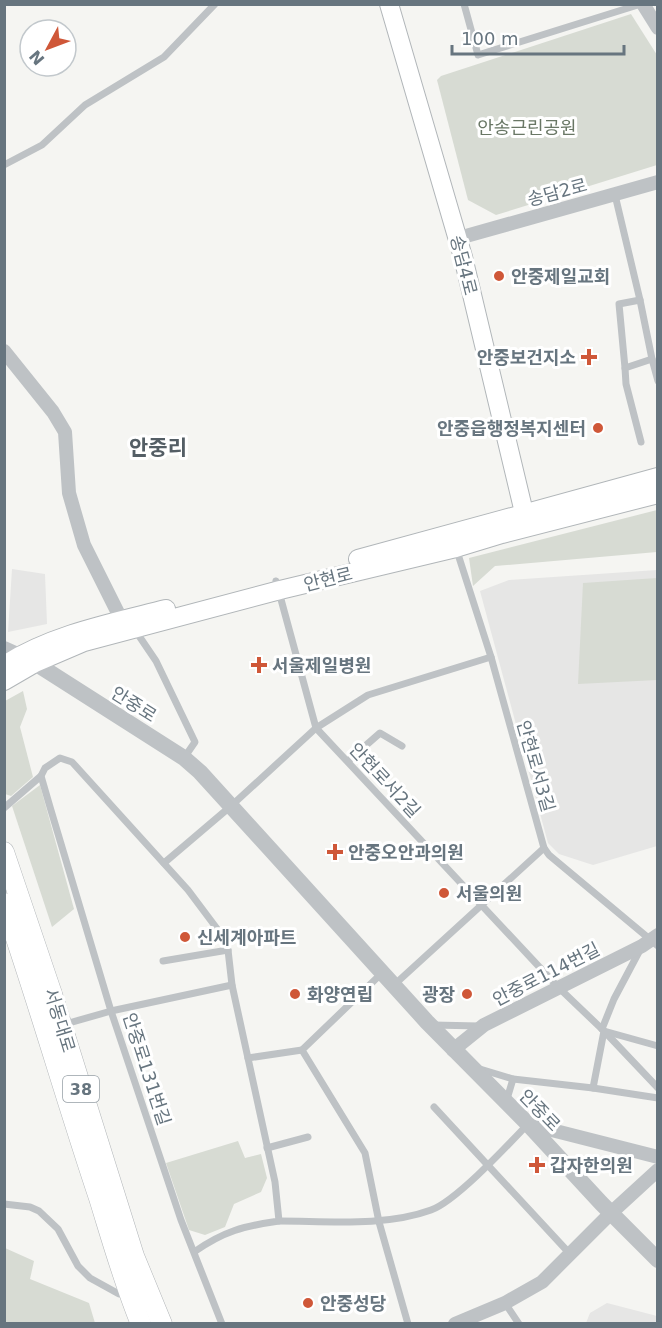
<svg xmlns="http://www.w3.org/2000/svg" width="662" height="1328" font-family="'DejaVu Sans','Noto Sans KR',sans-serif">
	<style>
		.built { fill: #e6e6e5 }
		.green { fill: #d7dbd3 }
		.lines { fill: none; stroke-linecap: round; stroke-linejoin: round }
		.secondary-casing { stroke: #b1b6b9; stroke-width: 20 }
		.primary-casing { stroke: #b2b6b9; stroke-width: 21 }
		.service { stroke: #bec2c5; stroke-width: 7 }
		.minor { stroke: #bec2c5; stroke-width: 14 }
		.tertiary { stroke: #bec2c5; stroke-width: 16 }
		.secondary { stroke: #fff; stroke-width: 18 }
		.primary { stroke: #fff; stroke-width: 20 }
		.poi-dot { fill: #cf5738; stroke: #fff; stroke-width: 2 }
		.labels { text-anchor: middle; dominant-baseline: central; stroke-width: 6; stroke-linejoin: round; paint-order: stroke }
		.shield { fill: #fff; stroke: #959ea5; stroke-width: 1.5 }
		.shield-label { font-size: 16px; font-weight: bold; fill: #67757f }
		.park-label { font-size: 18px; fill: #697765; stroke: #fff }
		.street-label { font-size: 18px; fill: #67757f; stroke: #fff }
		.poi-label { font-size: 18px; font-weight: bold; fill: #67757f; stroke: #fff; text-anchor: start }
		.quarter-label { font-size: 21px; font-weight: bold; fill: #545e65; stroke: #fff }
	</style>
	<rect width="100%" height="100%" fill="#f5f5f2"/>
	<g class="built">
		<path d="M12 569 45 574 47 624 8 632Z"/>
		<path d="M657 570V846L593 865 559 854 548 843 480 591 509 580Z"/>
		<path d="M607 1303 657 1316V1323H586L590 1313Z"/>
	</g>
	<g class="green">
		<path d="M631 14 657 55V165L496 215 468 200 437 80 441 76Z"/>
		<path d="M657 510V552L495 566 473 586 469 558Z"/>
		<path d="M657 578V680L578 684 583 583Z"/>
		<path d="M23 691 27 709 20 727 33 777 11 796 5 794V701Z"/>
		<path d="M40 785 74 909 52 927 12 806Z"/>
		<path d="M238 1141 245 1158 261 1154 267 1178 261 1192 234 1204 225 1227 205 1235 189 1230 166 1163Z"/>
		<path d="M5 1248 34 1261 30 1279 89 1303 95 1323H5Z"/>
	</g>
	<g class="lines">
		<defs>
			<g id="secondary">
				<path d="M389 4 463 257 527 525"/>
				<path d="M358 559 658 477"/>
				<path d="M4 665C53 634 111 623 166 609"/>
				<path d="M4 681 35 663 84 642 280 590 456 548 502 534 658 494"/>
			</g>
			<g id="primary">
				<path d="M4 852 51 991 134 1256 162 1324"/>
				<path d="M4 903C38 1001 66 1100 99 1198 112 1240 124 1283 141 1324"/>
			</g>
		</defs>
		<use href="#secondary" class="secondary-casing"/>
		<use href="#primary" class="primary-casing"/>
		<g class="service">
			<path d="M464 4 478 55 641 4"/>
			<path d="M4 165 42 145 85 105 164 57 215 4"/>
			<path d="M615 195 640 300"/>
			<path d="M625 368 619 304 640 300 652 359"/>
			<path d="M641 442 626 384 625 368 652 359 658 381"/>
			<path d="M456 548 491 657 544 848 549 855 658 946"/>
			<path d="M276 581 316 728 558 987 604 1031 658 1088"/>
			<path d="M135 630 156 661 195 742 184 758"/>
			<path d="M348 761 380 733 402 746"/>
			<path d="M4 808 41 776"/>
			<path d="M164 863 231 806 316 728 368 695 491 657"/>
			<path d="M163 961 228 950"/>
			<path d="M382 973 302 1050 365 1153 379 1222 408 1324"/>
			<path d="M394 985 544 848"/>
			<path d="M62 1025 111 1011 232 985"/>
			<path d="M433 1025 479 1026"/>
			<path d="M602 1029 614 999 640 950"/>
			<path d="M248 1058 302 1050"/>
			<path d="M480 1069 513 1079 593 1088 604 1031 658 1046"/>
			<path d="M593 1088 658 1098"/>
			<path d="M507 1099 513 1079"/>
			<path d="M434 1107 571 1255"/>
			<path d="M267 1148 308 1137"/>
			<path d="M4 1204 30 1207 39 1211 58 1229 78 1266 90 1278 119 1294 128 1292"/>
			<path d="M279 1221C327 1221 385 1227 431 1210 456 1201 507 1146 527 1125"/>
			<path d="M194 1252C224 1231 244 1226 279 1221L275 1182 232 985 228 950 221 934 188 890 72 762 60 758 45 768 41 776 50 807 111 1011 181 1220 222 1324"/>
			<path d="M505 1303 519 1324"/>
		</g>
		<g class="minor">
			<path d="M643 4 658 28"/>
			<path d="M466 236 658 182"/>
			<path d="M4 351 53 412 65 432 69 493 84 545 121 619"/>
			<path d="M453 1050 484 1025 642 946 658 935"/>
			<path d="M528 1124 658 1157"/>
			<path d="M455 1324 505 1303 542 1282 611 1213 658 1170"/>
		</g>
		<path class="tertiary" d="M4 649 35 663 184 758 200 772 427 1022 528 1124 601 1203 658 1260"/>
		<use href="#secondary" class="secondary"/>
		<use href="#primary" class="primary"/>
	</g>
	<g class="poi-dot">
		<circle cx="499" cy="276" r="6"/>
		<path d="M586 348h6v6h6v6h-6v6h-6v-6h-6v-6h6z"/>
		<circle cx="598" cy="428" r="6"/>
		<path d="M256 656h6v6h6v6h-6v6h-6v-6h-6v-6h6z"/>
		<path d="M332 843h6v6h6v6h-6v6h-6v-6h-6v-6h6z"/>
		<circle cx="444" cy="893" r="6"/>
		<circle cx="185" cy="937" r="6"/>
		<circle cx="295" cy="994" r="6"/>
		<circle cx="467" cy="994" r="6"/>
		<path d="M534 1156h6v6h6v6h-6v6h-6v-6h-6v-6h6z"/>
		<circle cx="308" cy="1303" r="6"/>
	</g>
	<g class="labels">
		<rect class="shield" x="63" y="1076" width="36" height="26" rx="4.5"/>
		<g class="shield-label">
			<text x="81" y="1089">38</text>
		</g>
		<g class="park-label">
			<text x="527" y="127">안송근린공원</text>
		</g>
		<g class="street-label">
			<text transform="translate(557 192) rotate(-15)">송담2로</text>
			<text transform="translate(464 265) rotate(76)">송담4로</text>
			<text transform="translate(328 579) rotate(-14)">안현로</text>
			<text transform="translate(134 704) rotate(32)">안중로</text>
			<text transform="translate(536 766) rotate(74)">안현로서3길</text>
			<text transform="translate(385 780) rotate(47)">안현로서2길</text>
			<text transform="translate(546 974) rotate(-27)">안중로114번길</text>
			<text transform="translate(60 1020) rotate(73)">서동대로</text>
			<text transform="translate(147 1069) rotate(72)">안중로131번길</text>
			<text transform="translate(540 1110) rotate(46)">안중로</text>
		</g>
		<g class="poi-label">
			<text x="511" y="276">안중제일교회</text>
			<text x="576" y="357" text-anchor="end">안중보건지소</text>
			<text x="586" y="428" text-anchor="end">안중읍행정복지센터</text>
			<text x="272" y="665">서울제일병원</text>
			<text x="348" y="852">안중오안과의원</text>
			<text x="456" y="893">서울의원</text>
			<text x="197" y="937">신세계아파트</text>
			<text x="307" y="994">화양연립</text>
			<text x="455" y="994" text-anchor="end">광장</text>
			<text x="550" y="1165">갑자한의원</text>
			<text x="320" y="1303">안중성당</text>
		</g>
		<g class="quarter-label">
			<text x="158" y="448">안중리</text>
		</g>
	</g>
	<rect width="662" height="1328" fill="none" stroke="#67757f" stroke-width="12"/>
	<g transform="translate(48 48) rotate(229)"><circle r="28" fill="#ffffff" stroke="#c2c8cc" stroke-width="1.5"/>
	<path d="M0-4.5L10 22L0 15L-10 22Z" fill="#cf5738"/>
	<text y="-9" font-size="16" font-weight="bold" text-anchor="middle" fill="#67757f">N</text>
	</g>
	<path d="M452 45v9h172v-9" fill="none" stroke="#67757f" stroke-width="3"/>
	<text x="461" y="45" font-size="18" fill="#67757f" stroke="#ffffff" stroke-width="4.5" paint-order="stroke">100 m</text>
</svg>
